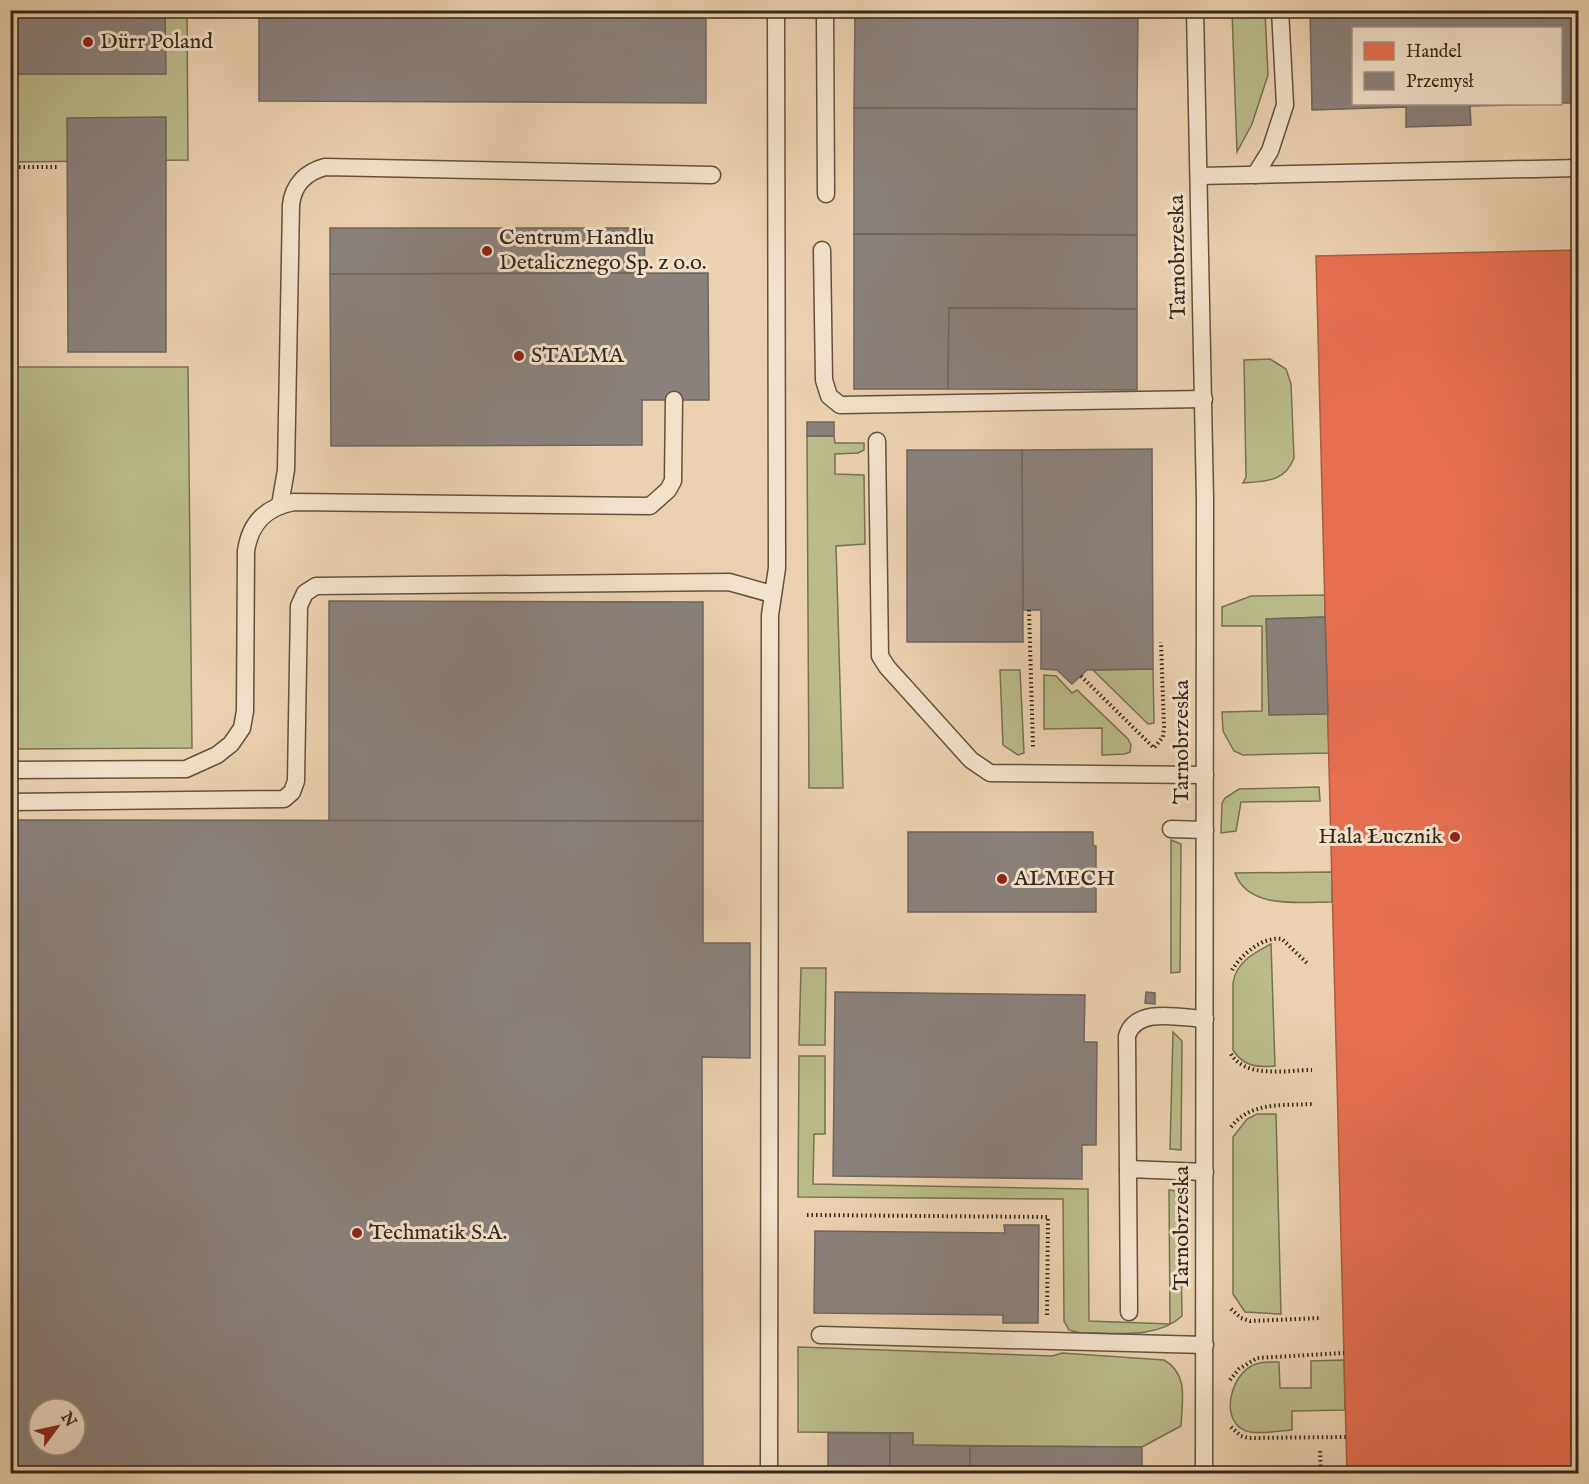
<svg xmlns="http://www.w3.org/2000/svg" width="1589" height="1484" font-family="'IM FELL English',serif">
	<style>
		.green { fill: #babb89; stroke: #777251; stroke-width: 1.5 }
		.shops { fill: #e76f51; stroke: #b15a40; stroke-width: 1.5 }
		.industry { fill: #8a817c; stroke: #70665e; stroke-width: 1.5; fill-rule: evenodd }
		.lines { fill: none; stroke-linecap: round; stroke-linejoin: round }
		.service-casing { stroke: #62523e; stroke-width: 19 }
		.path { stroke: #342819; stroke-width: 4; stroke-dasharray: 1.5 3; stroke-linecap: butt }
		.service { stroke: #f2e1cb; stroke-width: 16 }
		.poi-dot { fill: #8f2418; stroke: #f2e1cb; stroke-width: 2 }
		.labels { text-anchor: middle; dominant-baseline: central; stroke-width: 6; stroke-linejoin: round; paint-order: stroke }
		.poi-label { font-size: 22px; fill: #342819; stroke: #f2e1cb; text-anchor: start }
		.street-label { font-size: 22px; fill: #342819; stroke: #f2e1cb }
	</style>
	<rect width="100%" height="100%" fill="#ebd1af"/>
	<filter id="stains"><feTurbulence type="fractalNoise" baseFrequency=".00333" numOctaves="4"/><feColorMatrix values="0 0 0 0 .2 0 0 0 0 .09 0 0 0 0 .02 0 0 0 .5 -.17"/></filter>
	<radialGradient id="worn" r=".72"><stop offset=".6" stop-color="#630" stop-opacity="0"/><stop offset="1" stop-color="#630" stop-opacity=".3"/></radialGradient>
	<g class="green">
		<path d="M165 11H187L188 160 11 162V74H165Z"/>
		<path d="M1232 11H1265L1268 75 1252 124 1237 152Z"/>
		<path d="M1270 359 1286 369 1291 384 1294 458C1285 482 1266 481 1243 483L1246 477 1244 360Z"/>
		<path d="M10 367H188L192 748 11 749Z"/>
		<path d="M807 436H834L835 443H864V450L858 453 835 454V474L864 475 865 544 836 546 843 788H809Z"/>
		<path d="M1325 595V617L1267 619 1328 714 1329 753 1243 755 1234 751 1223 731 1222 712 1262 711V626H1222V607L1251 596Z"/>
		<path d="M1153 669 1154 723 1148 724 1093 670Z"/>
		<path d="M1000 670H1020L1024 753 1018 755 1003 745Z"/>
		<path d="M1044 675 1056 676 1072 693 1077 690 1128 739 1131 745 1130 752 1125 754 1102 755V728L1044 729Z"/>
		<path d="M1319 787 1320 801 1241 802 1236 831 1221 833 1222 803 1225 798 1239 789Z"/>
		<path d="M1171 840 1181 844 1180 972 1171 973Z"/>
		<path d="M1332 872V902C1302 902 1248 910 1235 873Z"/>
		<path d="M1271 944 1275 1066C1257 1068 1243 1066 1233 1050V983C1236 962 1254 953 1271 944Z"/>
		<path d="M801 968H826L825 1045H799Z"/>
		<path d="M1173 1032 1182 1041 1181 1150 1170 1149Z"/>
		<path d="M799 1056H825V1134H814L813 1184 1088 1189 1089 1321 1170 1324 1169 1190 1177 1191 1180 1197 1182 1316C1156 1340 1114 1332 1081 1333L1069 1330 1064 1321 1063 1199 798 1197Z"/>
		<path d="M1257 1114H1276L1281 1314 1245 1312 1233 1294V1137L1247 1119Z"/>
		<path d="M798 1347 1052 1356 1062 1353 1164 1360C1189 1374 1182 1401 1181 1426L1142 1447 913 1445 912 1433 798 1432Z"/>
		<path d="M1344 1360 1345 1410 1292 1411V1430C1279 1431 1263 1434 1250 1432 1217 1425 1230 1372 1256 1364 1263 1361 1272 1362 1279 1362L1280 1388H1311V1361Z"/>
	</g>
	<g class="shops">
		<path d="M1578 250V1469L1347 1474 1316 256Z"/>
		<path d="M1578 1469V1474H1375Z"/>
	</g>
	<g class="industry">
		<path d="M10 10H165L166 74H11L10 136Z"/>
		<path d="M259 10H706V103L259 101Z"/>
		<path d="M887 10 1138 13 1137 109 854 108 855 12Z"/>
		<path d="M1310 10H1578V103H1560V28H1354V104H1556L1470 106 1471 125 1406 127V107L1312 110Z"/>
		<path d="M854 108 1137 109V235L854 234Z"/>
		<path d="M166 117V352H68L67 118Z"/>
		<path d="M330 228H644L645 273 330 274Z"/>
		<path d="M854 234 1137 235V309L949 308 948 389H854Z"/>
		<path d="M708 273 709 400H642V445L331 446 330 274Z"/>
		<path d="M949 308 1137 309V390L948 389Z"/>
		<rect x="807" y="422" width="27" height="14"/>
		<path d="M1152 449 1153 669 1087 670 1072 684 1057 670 1041 669V610H1023L1022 450Z"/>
		<path d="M907 450H1022L1023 642H907Z"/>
		<path d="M329 601 703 602V821H329Z"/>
		<path d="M1325 617 1328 714 1269 715 1266 619Z"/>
		<path d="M10 820 703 821V943H750V1058L702 1057 703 1474H10ZM39 1409H75V1445H39Z"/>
		<path d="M908 832H1093V845L1096 846V912H908Z"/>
		<path d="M835 992 1085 995 1084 1042H1097L1096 1145H1082V1179L833 1176Z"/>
		<path d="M1146 992 1155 993V1004L1145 1003Z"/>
		<path d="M1004 1225H1039L1038 1323H1003V1315L814 1313 815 1231 1005 1233Z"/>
		<rect x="828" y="1433" width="62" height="41"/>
		<path d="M890 1433H913V1445L970 1446V1474H890Z"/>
		<path d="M970 1446 1142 1447V1474H970Z"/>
	</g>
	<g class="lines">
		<defs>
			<g id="service">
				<path d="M825 10 826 194"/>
				<path d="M1195 10 1205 500 1204 1474"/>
				<path d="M1255 175 1270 151 1285 105 1280 10"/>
				<path d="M1199 176 1578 168"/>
				<path d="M822 250 824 380 829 396 840 405 1204 399"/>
				<path d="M877 441 880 656 887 667 971 760 990 773 1205 775"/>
				<path d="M280 505 286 470 291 205C293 185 306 172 325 167L712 175"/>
				<path d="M10 770 186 769 217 755 231 744 242 728 245 711 246 551C250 523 266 507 294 502L650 506 668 490 673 481 674 400"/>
				<path d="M10 802 284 799 292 792 296 781 299 606 305 593 316 586 729 582 772 594"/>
				<path d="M1171 829 1205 830"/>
				<path d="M1128 1169 1205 1172"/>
				<path d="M1129 1312 1127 1036C1136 1006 1181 1018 1205 1019"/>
				<path d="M820 1335 1205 1345"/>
				<path d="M769 1474 770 615 777 568 776 10"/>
			</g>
		</defs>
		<use href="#service" class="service-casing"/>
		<g class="path">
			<path d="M10 167H58"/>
			<path d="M1029 610 1033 747"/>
			<path d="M1081 676 1154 748 1163 737 1164 727 1161 642"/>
			<path d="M1232 970C1242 954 1263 936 1282 939L1308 964"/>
			<path d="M1231 1054C1246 1079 1287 1070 1312 1070"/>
			<path d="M1231 1127C1251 1101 1283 1106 1313 1104"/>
			<path d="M807 1215 1048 1217 1047 1317"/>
			<path d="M1231 1309 1241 1318 1250 1321 1321 1318"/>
			<path d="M1230 1380 1239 1369 1257 1358 1344 1353"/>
			<path d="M1231 1427 1241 1436 1249 1438 1346 1437"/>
			<path d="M1320 1451 1321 1474"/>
		</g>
		<use href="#service" class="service"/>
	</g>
	<g class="poi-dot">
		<circle cx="88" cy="42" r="6"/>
		<circle cx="487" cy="251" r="6"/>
		<circle cx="519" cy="356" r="6"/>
		<circle cx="1455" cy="837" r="6"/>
		<circle cx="1002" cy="879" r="6"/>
		<circle cx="357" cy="1233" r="6"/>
	</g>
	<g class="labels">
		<g class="poi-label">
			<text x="100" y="42">Dürr Poland</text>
			<text x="499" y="238">Centrum Handlu<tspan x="499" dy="25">Detalicznego Sp. z o.o.</tspan></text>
			<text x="531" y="356">STALMA</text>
			<text x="1443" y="837" text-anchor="end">Hala Łucznik</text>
			<text x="1014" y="879">ALMECH</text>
			<text x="369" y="1233">Techmatik S.A.</text>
		</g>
		<g class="street-label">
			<text transform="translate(1178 257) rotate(-91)">Tarnobrzeska</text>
			<text transform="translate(1182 742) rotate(-90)">Tarnobrzeska</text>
			<text transform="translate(1182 1228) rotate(-90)">Tarnobrzeska</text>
		</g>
	</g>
	<rect width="1589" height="1484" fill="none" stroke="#ebd1af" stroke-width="36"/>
	<rect x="12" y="12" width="1565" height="1460" fill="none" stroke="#342819" stroke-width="3"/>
	<rect x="18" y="18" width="1553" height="1448" fill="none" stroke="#342819" stroke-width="1.5"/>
	<rect x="1352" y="27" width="210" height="78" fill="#f2e1cb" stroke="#a69784" stroke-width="1.5"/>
	<rect x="1364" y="42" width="30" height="18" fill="#e76f51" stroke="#a69784" stroke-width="1.5"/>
	<text x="1406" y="57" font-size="18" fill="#342819">Handel</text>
	<rect x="1364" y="72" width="30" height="18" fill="#8a817c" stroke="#a69784" stroke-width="1.5"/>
	<text x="1406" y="87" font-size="18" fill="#342819">Przemysł</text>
	<g transform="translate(57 1427) rotate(57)"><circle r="28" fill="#f2e1cb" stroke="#a69784" stroke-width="1.5"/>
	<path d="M0-4.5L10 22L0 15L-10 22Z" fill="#8f2418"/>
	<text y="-9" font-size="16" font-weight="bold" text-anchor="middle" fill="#342819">N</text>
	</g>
	<rect width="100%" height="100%" filter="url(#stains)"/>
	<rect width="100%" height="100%" fill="url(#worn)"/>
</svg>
